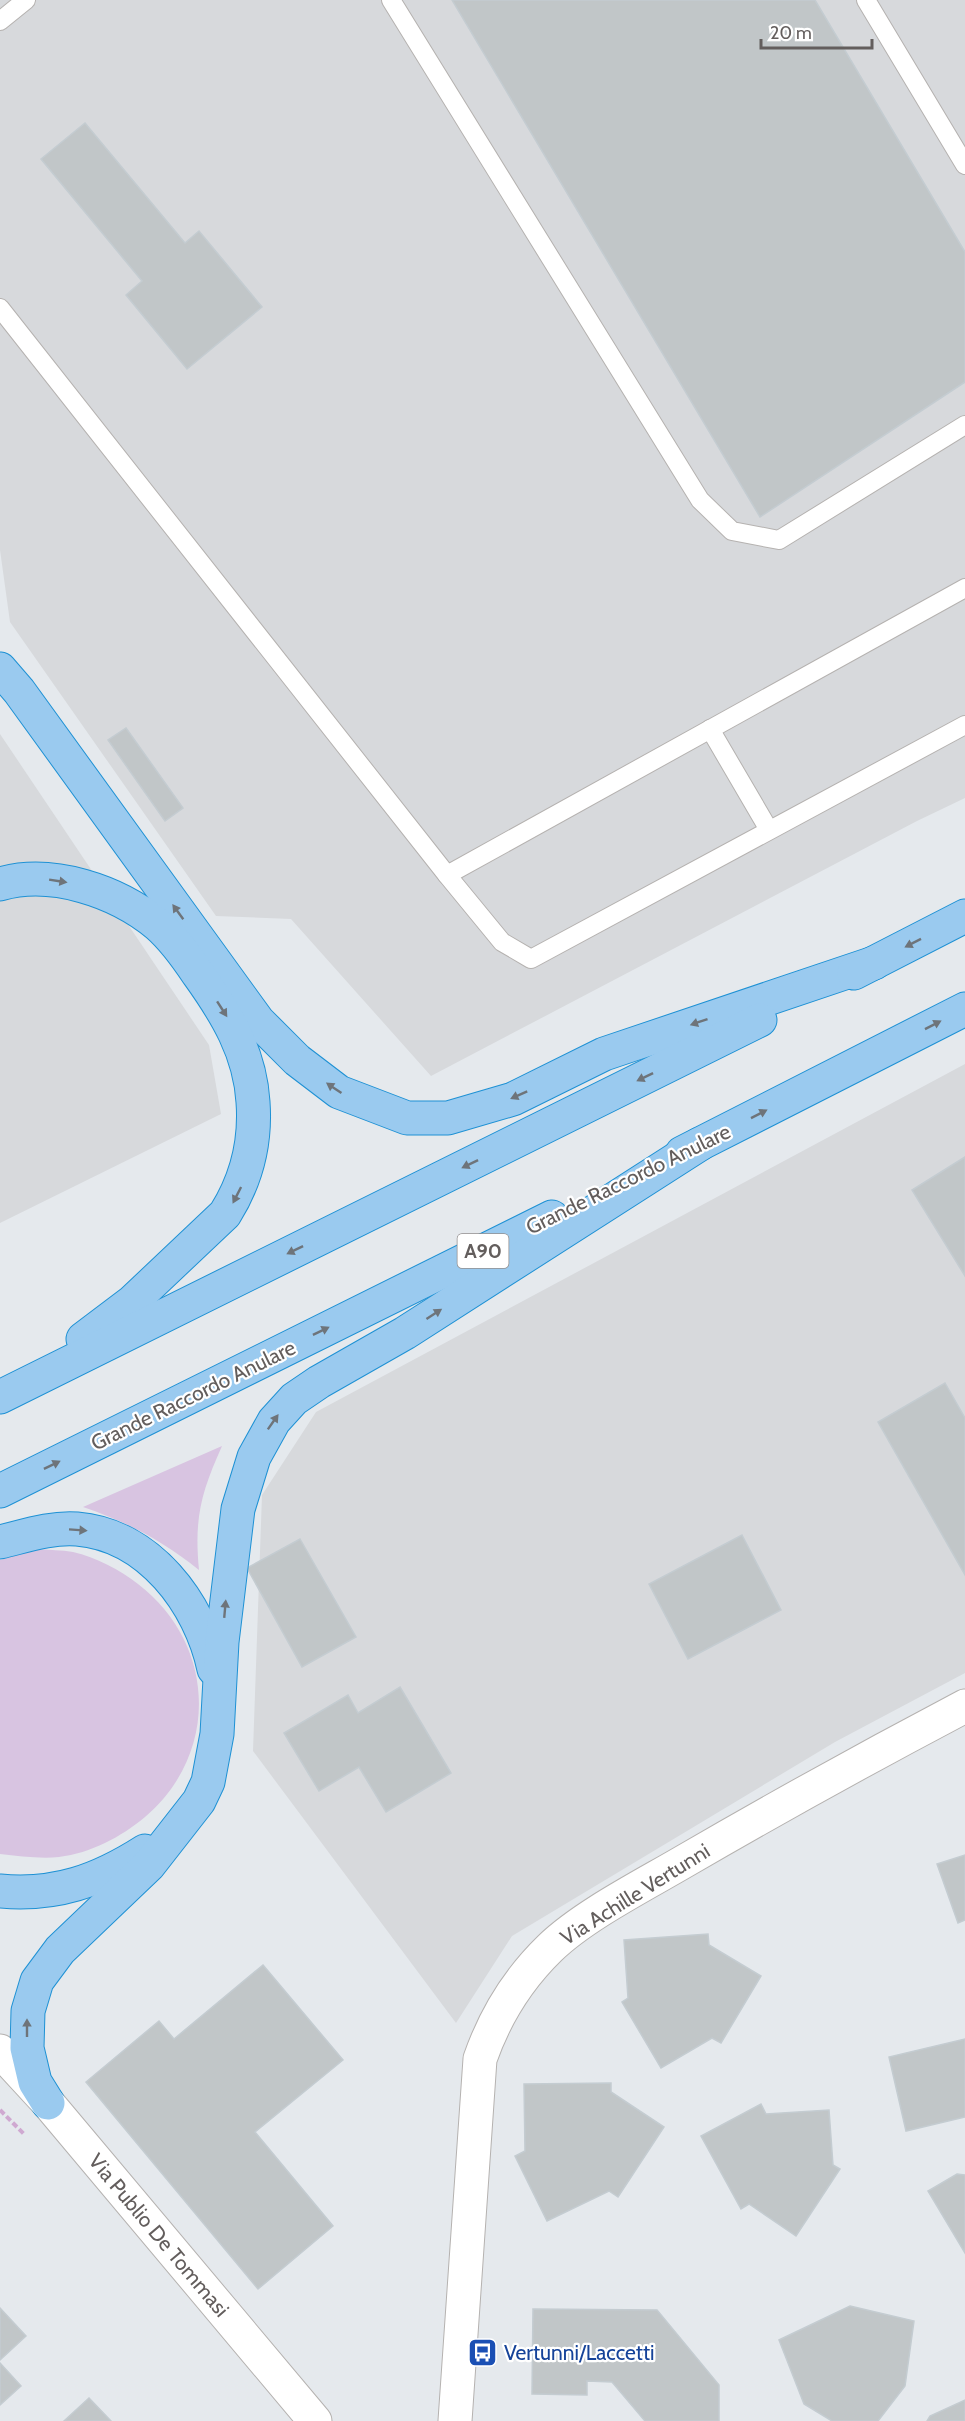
<svg xmlns="http://www.w3.org/2000/svg" width="965" height="2421" font-family="Cabin,sans-serif">
	<style>
		.industrial { fill: #d7d9dc }
		.green { fill: #d8c4e1 }
		.building { fill: #c1c6c8; stroke: #c4ccd1; stroke-width: 1.5 }
		.lines { fill: none; stroke-linecap: round; stroke-linejoin: round }
		.service-casing { stroke: #b5b2b0; stroke-width: 20 }
		.tertiary-casing { stroke: #b5b2b0; stroke-width: 35 }
		.motorway-casing { stroke: #1e91d4; stroke-width: 35 }
		.path { stroke: #cfa9d1; stroke-width: 4; stroke-dasharray: 6 3; stroke-linecap: butt }
		.service { stroke: #fff; stroke-width: 18 }
		.tertiary { stroke: #fff; stroke-width: 33 }
		.motorway { stroke: #9acaef; stroke-width: 33 }
		.oneway { fill: #6e747a }
		.labels { text-anchor: middle; dominant-baseline: central; stroke-width: 4.5; stroke-linejoin: round; paint-order: stroke }
		.shield { fill: #fff; stroke: #928e8e; stroke-width: 1.5 }
		.shield-label { font-size: 20px; font-weight: bold; fill: #635e5d }
		.street-label { font-size: 21px; fill: #635e5d; stroke: #fff }
		.transit-label { font-size: 21px; fill: #164399; stroke: #fff; text-anchor: start }
	</style>
	<rect width="100%" height="100%" fill="#e5e9ed"/>
	<g class="industrial">
		<path d="M0 0H965V798L917 821 431 1076 291 919 216 916 10 622 0 550Z"/>
		<path d="M0 734 209 1045 221 1114 0 1223Z"/>
		<path d="M965 1064V1673L835 1742 512 1936 456 2023 253 1751 262 1495 316 1412Z"/>
	</g>
	<g class="green">
		<path d="M222 1446C201 1493 194 1518 199 1570 163 1541 127 1522 83 1507Z"/>
		<path d="M37 1549C49 1550 62 1550 73 1552 96 1557 120 1570 138 1584 216 1644 220 1753 145 1817 121 1837 91 1853 59 1857 40 1859 19 1856 0 1854V1560Z"/>
	</g>
	<g class="building">
		<path d="M452 0H815L965 252V382L760 517Z"/>
		<path d="M85 123 185 243 199 231 262 307 187 369 126 295 142 281 41 159Z"/>
		<path d="M126 728 183 808 165 821 108 740Z"/>
		<path d="M965 1157V1276L912 1190Z"/>
		<path d="M945 1383 965 1418V1575L878 1422Z"/>
		<path d="M742 1535 781 1610 688 1659 649 1584Z"/>
		<path d="M300 1539 356 1637 302 1667 247 1568Z"/>
		<path d="M400 1687 451 1773 386 1812 359 1767 319 1791 284 1733 348 1695 358 1713Z"/>
		<path d="M965 1855V1920L958 1923 937 1864Z"/>
		<path d="M708 1934 709 1945 761 1976 721 2043 712 2038 661 2068 622 2002 628 1998 624 1940Z"/>
		<path d="M263 1965 343 2060 255 2132 333 2226 258 2289 86 2082 159 2021 174 2039Z"/>
		<path d="M965 2039V2117L906 2131 889 2057Z"/>
		<path d="M611 2083V2092L664 2127 618 2197 609 2191 547 2221 515 2156 525 2151 524 2084Z"/>
		<path d="M761 2104 766 2114 829 2110 833 2165 840 2169 796 2236 749 2204 741 2209 701 2136Z"/>
		<path d="M957 2174 965 2175V2253L928 2191Z"/>
		<path d="M850 2306 914 2321 905 2386 878 2421H832L804 2404 779 2340Z"/>
		<path d="M0 2308 26 2336 0 2360Z"/>
		<path d="M533 2309 657 2310 719 2385V2421H645L612 2382 587 2381V2395L532 2394Z"/>
		<path d="M0 2363 21 2386 0 2405Z"/>
		<path d="M89 2398 111 2421H64Z"/>
		<path d="M965 2400V2421H927L930 2416Z"/>
	</g>
	<g class="lines">
		<defs>
			<g id="service">
				<path d="M391 0 700 500 732 531 779 540 965 425"/>
				<path d="M866 0 965 165"/>
				<path d="M0 21 26 0"/>
				<path d="M0 308 447 875 965 588"/>
				<path d="M710 729 769 830"/>
				<path d="M447 875 502 942 531 959 965 725"/>
			</g>
			<g id="tertiary">
				<path d="M0 2051 48 2103 315 2421"/>
				<path d="M455 2421 480 2059C495 2016 517 1980 550 1948 583 1916 642 1886 683 1862 776 1808 870 1756 965 1706"/>
			</g>
			<g id="motorway">
				<path d="M0 669 19 691 258 1021 297 1060 339 1092 407 1118H448L513 1099 604 1054 874 963"/>
				<path d="M0 884C52 869 117 891 158 925 174 939 186 956 198 974 226 1013 250 1052 253 1102 256 1143 247 1179 225 1214L132 1302 83 1339"/>
				<path d="M854 973 965 916"/>
				<path d="M682 1153 965 1009"/>
				<path d="M0 1397 760 1020"/>
				<path d="M0 1491 552 1217"/>
				<path d="M0 1542C25 1536 51 1527 77 1529 149 1535 200 1603 214 1669"/>
				<path d="M0 1891C56 1896 98 1881 145 1851"/>
				<path d="M48 2103 35 2082 27 2048 28 2011 37 1981 60 1950 149 1865 199 1801 208 1782 217 1734 222 1642 238 1509 254 1457 274 1421 294 1399 319 1382 405 1333 700 1144"/>
			</g>
		</defs>
		<use href="#service" class="service-casing"/>
		<use href="#tertiary" class="tertiary-casing"/>
		<use href="#motorway" class="motorway-casing"/>
		<path class="path" d="M0 2110 25 2135"/>
		<use href="#service" class="service"/>
		<use href="#tertiary" class="tertiary"/>
		<use href="#motorway" class="motorway"/>
	</g>
	<defs><path id="oneway-solid" d="M-6-.8H1V-3.2L6.5 0L1 3.2V.8H-6Z" transform="scale(1.5)"/></defs>
	<g class="oneway">
		<use href="#oneway-solid" transform="translate(58 881) rotate(9)"/>
		<use href="#oneway-solid" transform="translate(178 912) rotate(-126)"/>
		<use href="#oneway-solid" transform="translate(913 943) rotate(153)"/>
		<use href="#oneway-solid" transform="translate(222 1009) rotate(57)"/>
		<use href="#oneway-solid" transform="translate(699 1022) rotate(161)"/>
		<use href="#oneway-solid" transform="translate(933 1025) rotate(-27)"/>
		<use href="#oneway-solid" transform="translate(645 1077) rotate(154)"/>
		<use href="#oneway-solid" transform="translate(334 1088) rotate(-146)"/>
		<use href="#oneway-solid" transform="translate(519 1095) rotate(156)"/>
		<use href="#oneway-solid" transform="translate(759 1114) rotate(-27)"/>
		<use href="#oneway-solid" transform="translate(470 1164) rotate(154)"/>
		<use href="#oneway-solid" transform="translate(237 1195) rotate(117)"/>
		<use href="#oneway-solid" transform="translate(295 1250) rotate(154)"/>
		<use href="#oneway-solid" transform="translate(434 1314) rotate(-33)"/>
		<use href="#oneway-solid" transform="translate(321 1331) rotate(-26)"/>
		<use href="#oneway-solid" transform="translate(273 1422) rotate(-55)"/>
		<use href="#oneway-solid" transform="translate(52 1465) rotate(-26)"/>
		<use href="#oneway-solid" transform="translate(78 1530) rotate(4)"/>
		<use href="#oneway-solid" transform="translate(225 1609) rotate(-85)"/>
		<use href="#oneway-solid" transform="translate(27 2028) rotate(-90)"/>
	</g>
	<defs>
		<symbol id="bus-square" viewBox="-11 -11 22 22"><rect x="-9" y="-9" width="18" height="18" rx="4" fill="#1a4fb4" stroke="#fff"/><path d="M-5-6H5V4H4V6H2V4H-2V6H-4V4H-5ZM-3.5-4V0h7V-4ZM-3.5 1.2v1.5H-2V1.2ZM2 1.2v1.5H3.5V1.2Z" fill="#fff"/></symbol>
	</defs>
	<g fill-rule="evenodd">
		<use href="#bus-square" x="466" y="2336" width="33" height="33"/>
	</g>
	<g class="labels">
		<rect class="shield" x="457.5" y="1234" width="51" height="34" rx="4.5"/>
		<g class="shield-label">
			<text x="483" y="1251">A90</text>
		</g>
		<g class="street-label">
			<text transform="translate(628 1179) rotate(-26)">Grande Raccordo Anulare</text>
			<text transform="translate(193 1395) rotate(-26)">Grande Raccordo Anulare</text>
			<text transform="translate(635 1894) rotate(-32)">Via Achille Vertunni</text>
			<text transform="translate(159 2235) rotate(50)">Via Publio De Tommasi</text>
		</g>
		<g class="transit-label">
			<text x="504" y="2352">Vertunni/Laccetti</text>
		</g>
	</g>
	<path d="M761 39v9h111v-9" fill="none" stroke="#635e5d" stroke-width="3"/>
	<text x="770" y="39" font-size="18" fill="#635e5d" stroke="#ffffff" stroke-width="4.5" paint-order="stroke">20 m</text>
</svg>
